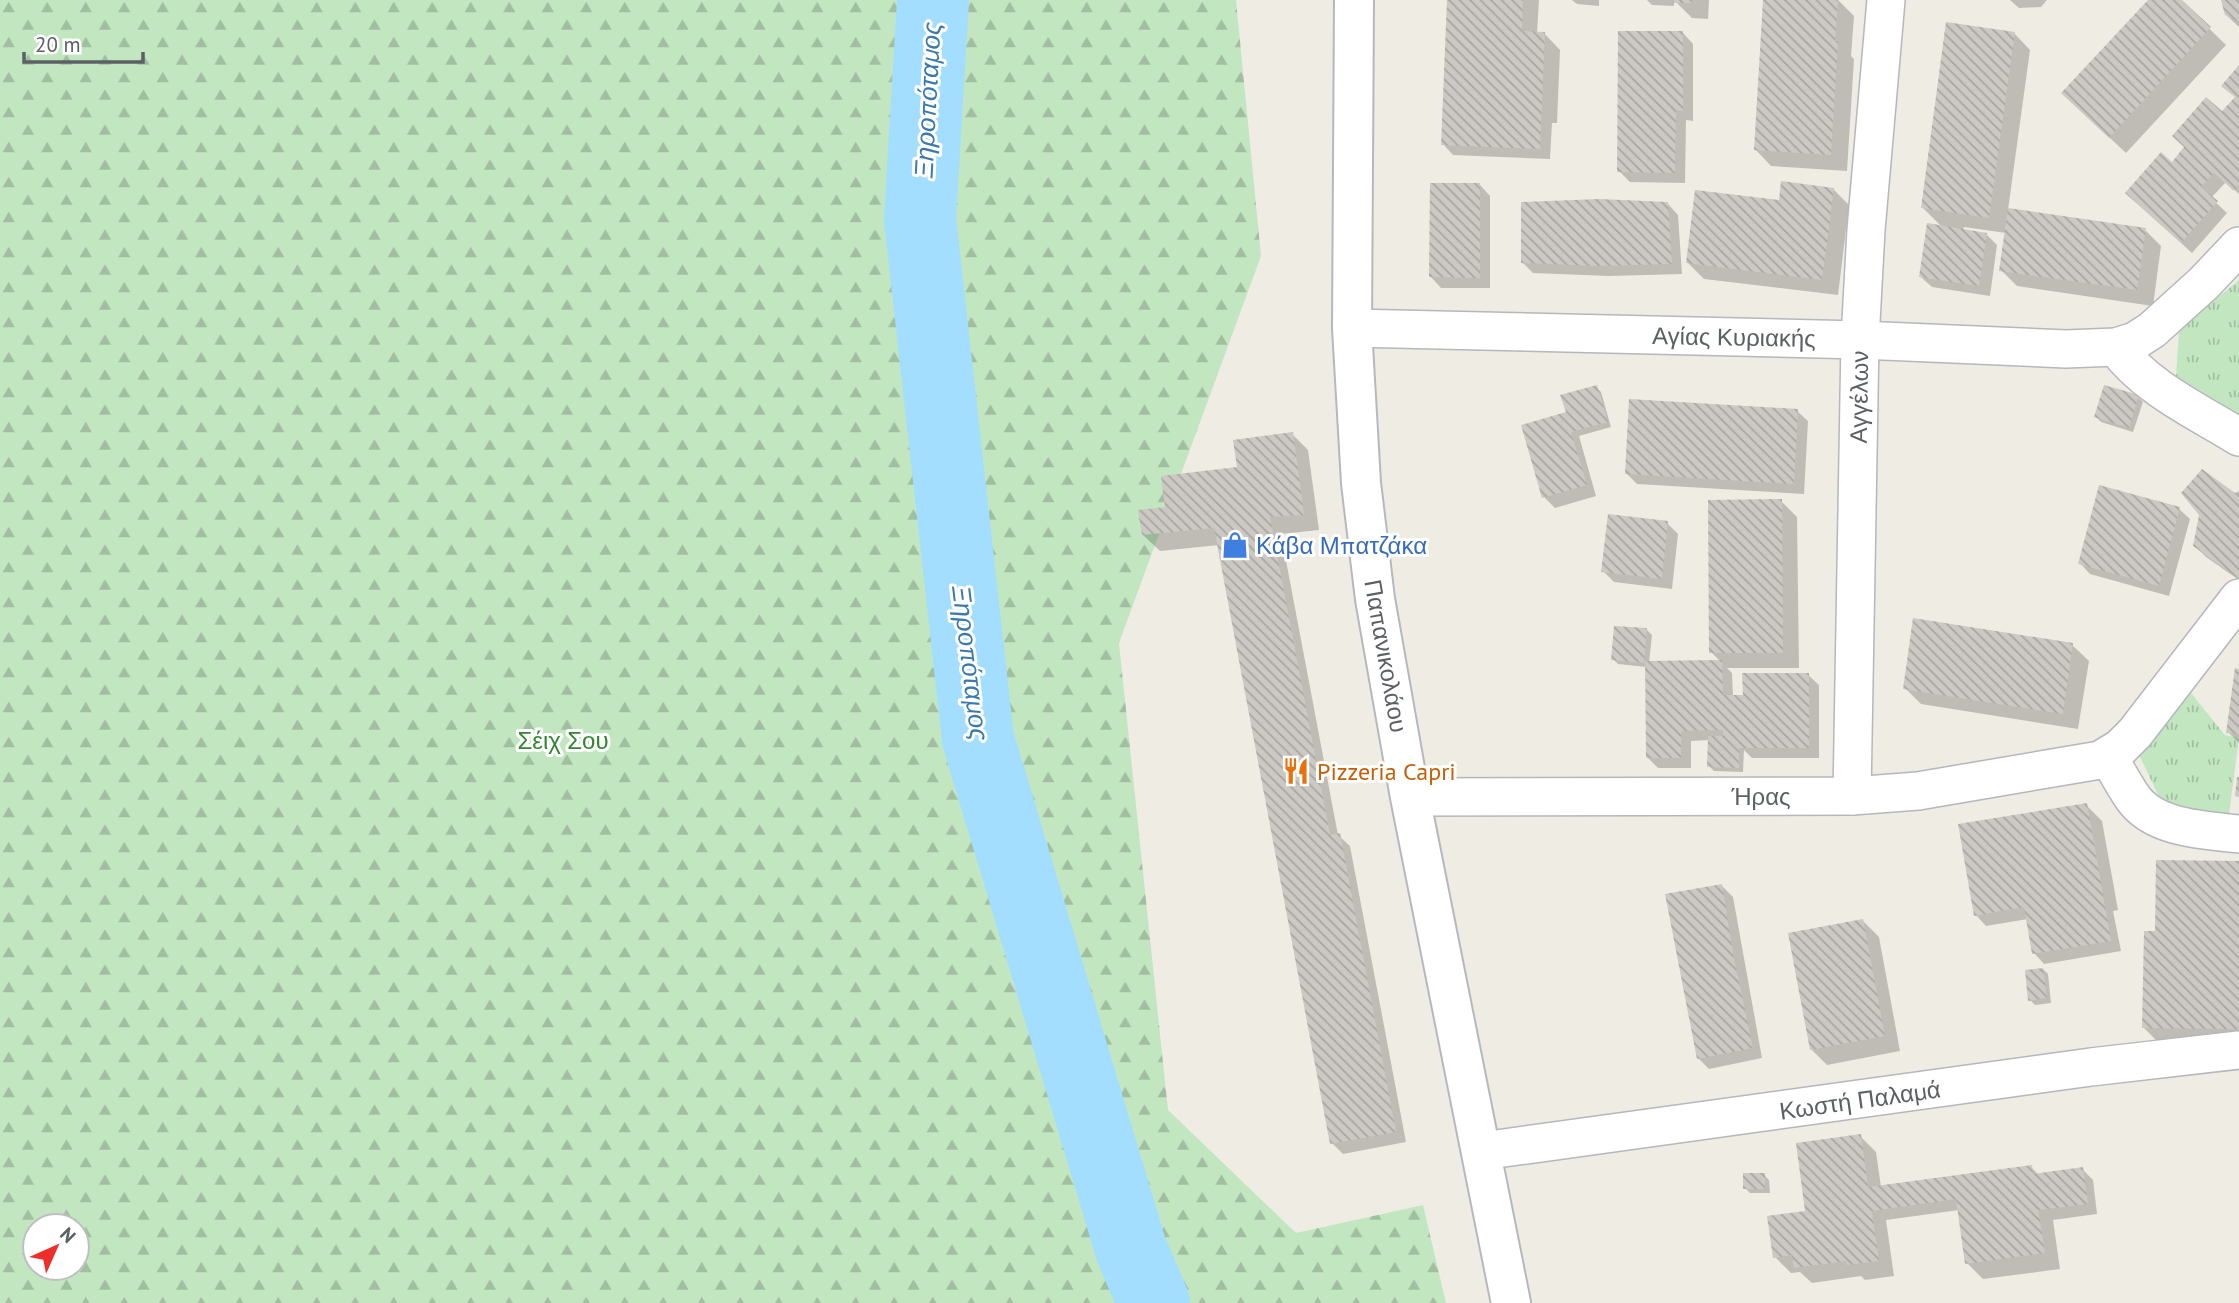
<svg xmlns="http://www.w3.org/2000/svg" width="2239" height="1303" font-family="'PT Sans',sans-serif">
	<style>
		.grass { fill: url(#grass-tufts) }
		.forest { fill: url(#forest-firs); fill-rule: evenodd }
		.shadow { fill: #0003 }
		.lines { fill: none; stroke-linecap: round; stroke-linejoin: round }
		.river { stroke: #a3ddff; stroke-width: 72 }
		.building { fill: url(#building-back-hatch) }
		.minor-casing { stroke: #b4b7bb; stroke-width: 40 }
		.secondary-casing { stroke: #b5b9be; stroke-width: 42 }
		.minor { stroke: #fff; stroke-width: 37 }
		.secondary { stroke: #fff; stroke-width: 38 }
		.labels { text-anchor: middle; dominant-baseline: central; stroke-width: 6; stroke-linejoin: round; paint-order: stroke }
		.street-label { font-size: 24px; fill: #5c6065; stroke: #fff }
		.shop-label { font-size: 24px; fill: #366cbe; stroke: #fff; text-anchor: start }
		.park-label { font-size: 24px; fill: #348532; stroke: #fff }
		.food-label { font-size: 24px; fill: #c56008; stroke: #fff; text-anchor: start }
		.water-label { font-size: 26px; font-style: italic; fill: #3b79ab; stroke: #fff }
	</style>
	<defs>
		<pattern id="grass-tufts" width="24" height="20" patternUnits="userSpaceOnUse" patternTransform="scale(1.75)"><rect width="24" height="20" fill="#c2e7c0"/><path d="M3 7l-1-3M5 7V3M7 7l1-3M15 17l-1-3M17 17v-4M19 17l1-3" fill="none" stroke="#a1bfa0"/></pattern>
		<pattern id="forest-firs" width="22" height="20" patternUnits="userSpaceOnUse" patternTransform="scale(1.75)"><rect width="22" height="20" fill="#c2e7c0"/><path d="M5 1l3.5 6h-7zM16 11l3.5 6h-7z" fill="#a1bfa0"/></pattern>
		<pattern id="building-back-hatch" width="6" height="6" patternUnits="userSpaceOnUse" patternTransform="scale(1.75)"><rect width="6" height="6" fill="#ccc8c3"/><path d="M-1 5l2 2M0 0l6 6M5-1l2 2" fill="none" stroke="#a9a6a2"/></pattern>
	</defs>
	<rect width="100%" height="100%" fill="#efece4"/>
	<g class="grass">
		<path d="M2239 280V414L2176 376 2179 330Z"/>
		<path d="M2186 687 2225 735 2239 738 2228 822 2167 814 2136 748Z"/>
	</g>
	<path class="forest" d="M0 0H1236L1261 256 1119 643 1168 1110 1296 1233 1423 1205 1446 1303H0ZM35 1226H77V1268H35Z"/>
	<g class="shadow">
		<path d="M1449 0H1539L1537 33H1544L1560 50 1557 123H1552L1550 159 1453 155 1443 144Z"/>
		<path d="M1572 0H1599V6L1577 4Z"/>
		<path d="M1647 0H1709L1708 19 1692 18 1674 0V6L1652 5Z"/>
		<path d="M1765 0H1838L1854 16 1851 56 1854 59 1847 171 1771 166 1755 149Z"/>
		<path d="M2010 0H2047L2041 7 2019 8Z"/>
		<path d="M2150 0H2180L2226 45 2126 153 2079 109Z"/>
		<path d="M2223 0H2239V27L2226 15Z"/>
		<path d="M1683 33 1693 44V121L1686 120 1685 183 1630 182 1619 171Z"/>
		<path d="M2014 33 2030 50 2008 210 2145 230 2161 246 2153 306 2017 286 2001 270 2006 233 1964 227 1963 231 1986 234 1997 245 1990 296 1932 287 1921 277 1942 227 1923 208Z"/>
		<path d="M2239 68V194L2226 182 2211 198 2227 213 2192 253 2138 204 2236 98Z"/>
		<path d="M1480 185 1490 196V288H1441L1431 277Z"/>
		<path d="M1833 189 1849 205 1838 295 1704 279 1688 263 1780 202Z"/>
		<path d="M1668 204 1678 215 1682 274 1609 276 1533 273 1522 262Z"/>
		<path d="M1596 387 1601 392 1611 427 1579 436 1596 496 1555 508 1544 497 1568 414Z"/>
		<path d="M2138 397 2143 402 2133 432 2101 422 2096 417Z"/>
		<path d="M1797 411 1808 421 1804 494 1637 484 1626 473Z"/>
		<path d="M1292 434 1308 450 1319 530 1281 534 1338 835 1350 846 1406 1142 1343 1154 1332 1143 1219 545 1160 551 1143 535 1167 508 1239 468Z"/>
		<path d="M2239 493V580L2206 557 2195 546Z"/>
		<path d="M1781 501 1797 517 1799 668H1727L1732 673 1733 696H1745L1808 675 1819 685V758H1752L1744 750 1743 772 1714 771 1709 766 1710 740 1691 741V768H1658L1647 757 1646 667 1618 664 1613 659 1647 630 1652 635 1649 663 1721 662 1711 652Z"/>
		<path d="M2179 509 2190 519 2169 596 2090 574 2080 563Z"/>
		<path d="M1667 523 1678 534 1672 589 1614 582 1603 571Z"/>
		<path d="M2072 645 2089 661 2078 729 1921 704 1905 688Z"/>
		<path d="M2239 671V743L2228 732Z"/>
		<path d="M2086 805 2102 821 2118 910 2113 911 2121 951 2044 964 2034 953 2028 919 1986 926 1976 915Z"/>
		<path d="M2239 863V1045L2160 1044 2144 1028 2156 933Z"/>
		<path d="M1722 886 1733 897 1762 1058 1709 1069 1698 1058Z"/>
		<path d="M1863 921 1879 937 1900 1051 1827 1065 1811 1049Z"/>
		<path d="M2043 969 2048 974 2051 1003 2035 1005 2030 1000Z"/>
		<path d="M1860 1136 1876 1152 1881 1187 2031 1167 2039 1175 2082 1169 2093 1180 2097 1214 2053 1220 2060 1269 1983 1279 1967 1263 1959 1210 1886 1220 1894 1276 1865 1280 1861 1276 1812 1283 1800 1272 1791 1273 1775 1257Z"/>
		<path d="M1764 1175 1769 1180 1770 1193H1750L1745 1188Z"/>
	</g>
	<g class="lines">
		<path class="river" d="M933 0 920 219 978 739 1131 1249 1154 1303"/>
	</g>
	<g class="building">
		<path d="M1447 0H1523L1522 31 1545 32 1540 149 1441 145Z"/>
		<path d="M1674 0H1693L1692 3H1674Z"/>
		<path d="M1763 0H1838L1835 41H1838L1831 155 1754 150Z"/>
		<path d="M2148 0H2182L2211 27 2109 138 2061 93Z"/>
		<path d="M2221 0H2239V22L2225 15Z"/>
		<path d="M1946 22 2015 32 1989 218 1921 208Z"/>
		<path d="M1618 31H1683V111L1676 110 1675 173 1617 172Z"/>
		<path d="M2239 65V185L2234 191 2214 173 2201 187 2218 201 2181 243 2125 193 2161 152 2172 162 2184 147 2172 136 2206 97 2222 111 2235 97 2221 86Z"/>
		<path d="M1781 181 1834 188 1822 280 1686 263 1695 190 1779 200Z"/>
		<path d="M1430 183H1480V278L1429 277Z"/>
		<path d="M1599 199 1668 202 1672 264 1597 266 1521 263V202Z"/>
		<path d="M2008 208 2146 228 2137 290 1999 271Z"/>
		<path d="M1927 223 1987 233 1979 286 1919 277Z"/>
		<path d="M1597 385 1608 422 1571 432 1587 485 1542 498 1521 425 1566 412 1560 395Z"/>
		<path d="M2104 385 2139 395 2129 428 2094 417Z"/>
		<path d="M1629 399 1798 409 1794 484 1625 474Z"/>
		<path d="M1293 432 1304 515 1270 517 1330 835 1340 833 1396 1132 1330 1144 1214 528 1142 535 1138 510 1165 507 1161 476 1237 467 1233 440Z"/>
		<path d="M2202 469 2235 493 2239 491V579L2193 546 2199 515 2181 493Z"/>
		<path d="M2099 485 2180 507 2159 586 2078 564Z"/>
		<path d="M1782 499 1783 653H1709L1708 500Z"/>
		<path d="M1608 514 1668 521 1662 579 1601 572Z"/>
		<path d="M1913 618 2073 643 2063 714 1903 689Z"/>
		<path d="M1614 626 1647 628 1644 663 1611 660Z"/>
		<path d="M1722 660 1723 695H1743L1742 673H1809V748H1739V768L1707 767 1708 736H1723V730L1681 731V758H1646L1645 661Z"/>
		<path d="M2235 668 2239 669V734L2226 733Z"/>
		<path d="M2237 777H2239V797L2235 796Z"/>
		<path d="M2087 803 2111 941 2032 954 2024 907 1974 916 1958 824Z"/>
		<path d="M2156 860 2239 861V1029L2142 1028 2144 931H2155Z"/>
		<path d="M1722 884 1734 959 1753 1048 1697 1059 1665 894Z"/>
		<path d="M1863 919 1885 1036 1810 1050 1788 933Z"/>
		<path d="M2043 968 2047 998 2028 1001 2025 970Z"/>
		<path d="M1861 1134 1868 1187 2032 1165 2033 1174 2083 1167 2088 1204 2038 1210 2045 1253 1965 1264 1956 1199 1872 1211 1879 1261 1847 1265 1846 1261 1794 1268 1792 1255 1773 1258 1767 1216 1805 1211 1796 1143Z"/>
		<rect x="1743" y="1173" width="22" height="16"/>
	</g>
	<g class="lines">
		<defs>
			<g id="minor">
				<path d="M1352 328 1860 340 2066 349 2116 347 2135 341 2152 330 2204 283 2239 246"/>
				<path d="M2116 347C2146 388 2197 411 2239 437"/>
				<path d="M2108 756C2116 770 2124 785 2133 798 2155 829 2205 830 2239 834"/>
				<path d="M1852 796 1860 340 1866 230 1886 0"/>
				<path d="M1410 797 1852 796 1918 791 2100 760 2120 748 2135 733 2239 598"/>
				<path d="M1482 1151 2091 1067 2239 1050"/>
			</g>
			<path id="secondary" d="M1354 0 1352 328 1361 483 1375 599 1410 797 1511 1303"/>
		</defs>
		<use href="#minor" class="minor-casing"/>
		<use href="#secondary" class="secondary-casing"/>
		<use href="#minor" class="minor"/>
		<use href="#secondary" class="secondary"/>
	</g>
	<defs>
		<symbol id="shop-bare" viewBox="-9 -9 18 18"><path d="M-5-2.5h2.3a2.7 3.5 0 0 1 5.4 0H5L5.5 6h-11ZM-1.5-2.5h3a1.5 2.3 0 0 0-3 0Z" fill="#3f7fe0" stroke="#fff" stroke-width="2.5" paint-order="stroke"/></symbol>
		<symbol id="restaurant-bare" viewBox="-9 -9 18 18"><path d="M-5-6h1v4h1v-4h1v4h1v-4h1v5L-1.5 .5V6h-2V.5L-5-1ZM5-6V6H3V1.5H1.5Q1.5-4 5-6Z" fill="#e8710a" stroke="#fff" stroke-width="2.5" paint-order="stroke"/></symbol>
	</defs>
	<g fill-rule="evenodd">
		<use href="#shop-bare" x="1216" y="526" width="38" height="38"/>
		<use href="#restaurant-bare" x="1277" y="752" width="38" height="38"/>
	</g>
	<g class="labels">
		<g class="street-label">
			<text transform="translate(1734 337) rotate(1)">Αγίας Κυριακής</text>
			<text transform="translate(1859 397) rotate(-89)">Αγγέλων</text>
			<text transform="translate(1386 656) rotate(80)">Παπανικολάου</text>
			<text x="1761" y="796">Ήρας</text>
			<text transform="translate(1860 1100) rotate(-8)">Κωστή Παλαμά</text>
		</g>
		<g class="shop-label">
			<text x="1256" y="545">Κάβα Μπατζάκα</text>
		</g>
		<g class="park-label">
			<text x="563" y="740">Σέιχ Σου</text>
		</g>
		<g class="food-label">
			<text x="1317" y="771">Pizzeria Capri</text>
		</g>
		<g class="water-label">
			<text transform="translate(927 100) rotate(-87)">Ξηροπόταμος</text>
			<text transform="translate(971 663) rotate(83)">Ξηροπόταμος</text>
		</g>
	</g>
	<g transform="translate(56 1247) rotate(45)"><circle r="33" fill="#ffffff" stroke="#bebfc1" stroke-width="2"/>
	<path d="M0-5L12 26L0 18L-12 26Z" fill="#ed2e2b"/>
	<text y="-10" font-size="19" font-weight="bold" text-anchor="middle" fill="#5c6065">N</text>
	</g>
	<path d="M24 52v10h119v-10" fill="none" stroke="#5c6065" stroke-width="3.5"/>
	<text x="35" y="52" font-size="21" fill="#5c6065" stroke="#ffffff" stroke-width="5" paint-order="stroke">20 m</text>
</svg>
